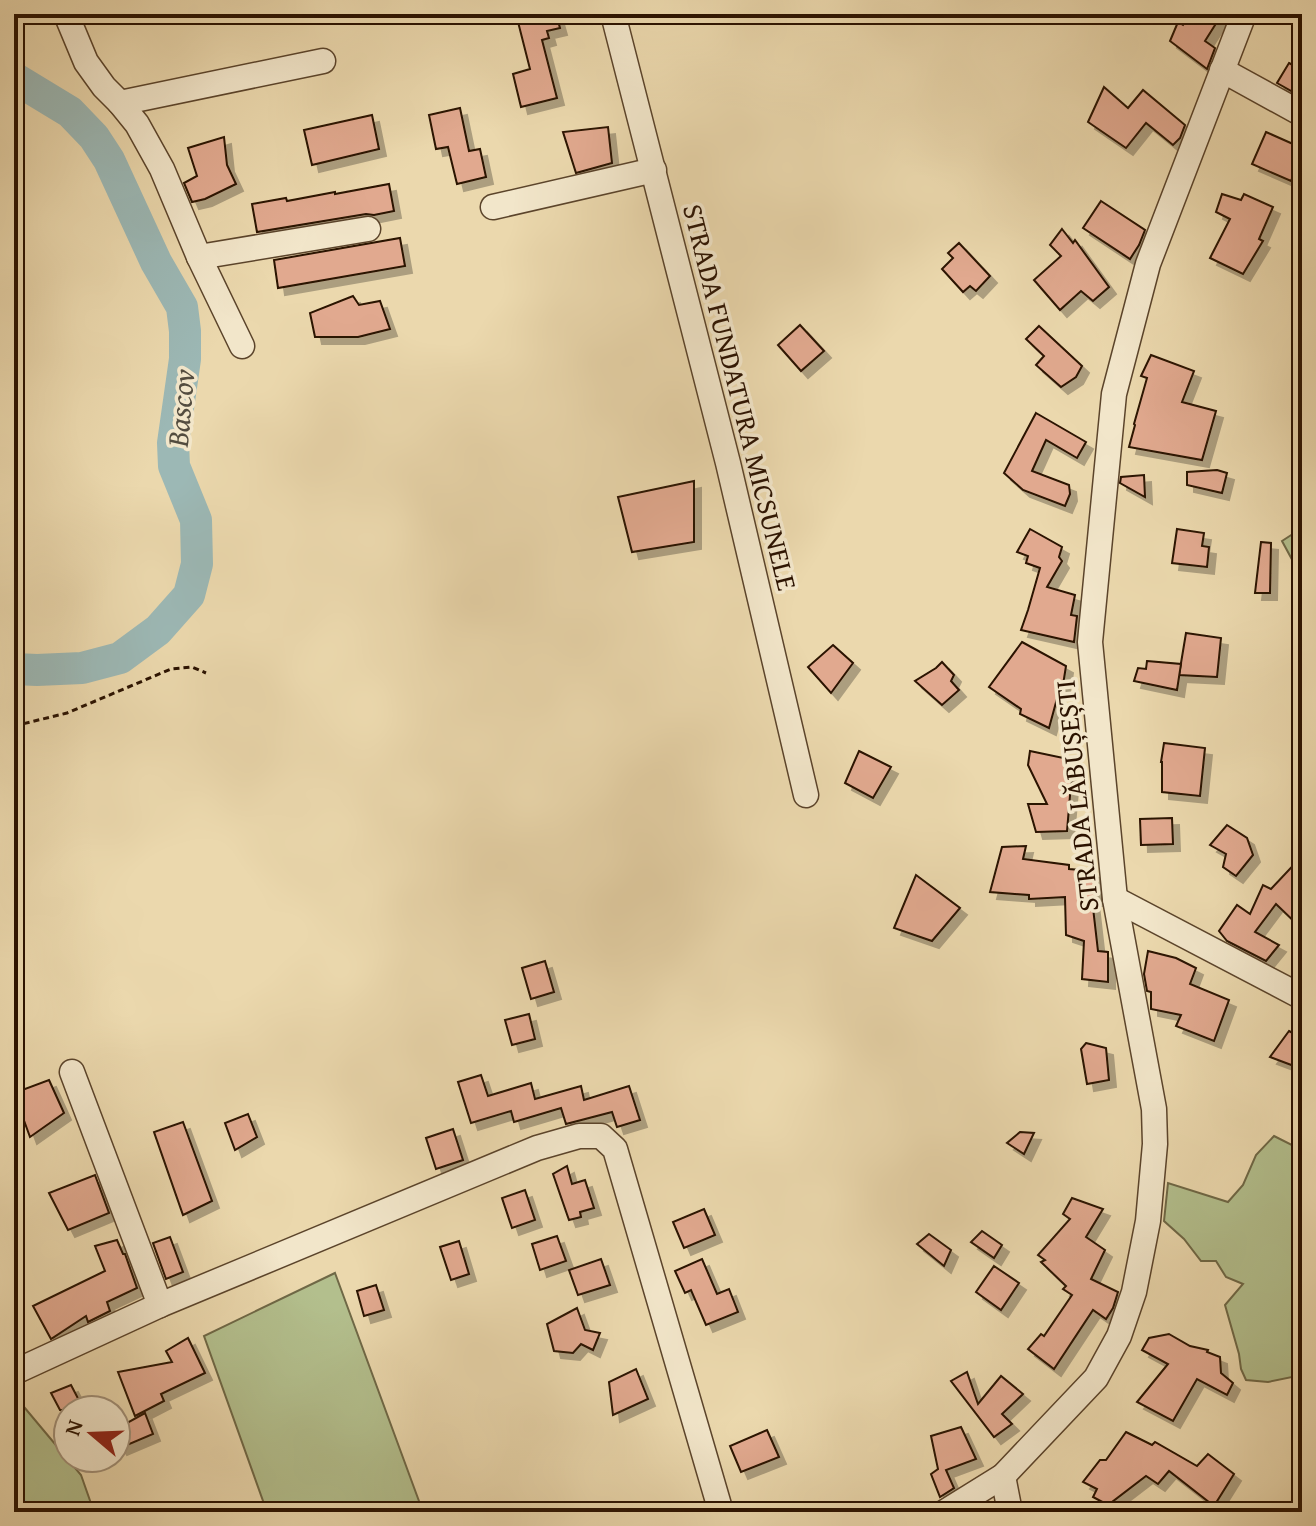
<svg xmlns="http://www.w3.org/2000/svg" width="1316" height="1526" font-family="'Gentium Book Plus',serif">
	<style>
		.green { fill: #b3bf8d; stroke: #6f6846; stroke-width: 2 }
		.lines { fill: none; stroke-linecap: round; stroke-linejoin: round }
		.river { stroke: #9cb8b5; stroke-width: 32 }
		.building { fill: #e1a98f; stroke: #2b1200; stroke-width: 2; filter: url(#shadow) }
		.minor-casing { stroke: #5b442b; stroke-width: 27 }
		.path { stroke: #2b1200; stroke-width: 3; stroke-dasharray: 6 4; stroke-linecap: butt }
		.minor { stroke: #f2e6ca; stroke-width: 24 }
		.labels { text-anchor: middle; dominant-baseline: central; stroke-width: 7; stroke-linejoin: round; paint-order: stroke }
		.street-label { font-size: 28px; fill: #2b1200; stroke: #f2e6ca }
		.water-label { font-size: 30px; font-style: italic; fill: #534c3f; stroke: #f2e6ca }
	</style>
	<defs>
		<filter id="shadow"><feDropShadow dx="7" dy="7" stdDeviation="0" flood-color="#0004"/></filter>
	</defs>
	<rect width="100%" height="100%" fill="#ebd8ad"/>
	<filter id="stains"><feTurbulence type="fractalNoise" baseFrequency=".0025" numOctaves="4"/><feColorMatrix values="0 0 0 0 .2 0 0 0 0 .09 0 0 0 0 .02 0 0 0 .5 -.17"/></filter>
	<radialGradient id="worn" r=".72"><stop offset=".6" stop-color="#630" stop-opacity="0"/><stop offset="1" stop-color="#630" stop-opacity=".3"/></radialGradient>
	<g class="green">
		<path d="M1302 528V578L1282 541Z"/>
		<path d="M1274 1136 1302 1150V1375L1268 1382 1246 1380 1241 1369 1239 1354 1225 1305 1243 1284 1226 1277 1216 1261H1201L1184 1239 1164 1221 1168 1183 1228 1202 1243 1185 1256 1155Z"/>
		<path d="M335 1273 423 1512H267L204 1336Z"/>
		<path d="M14 1395 81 1475 94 1512H14Z"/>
	</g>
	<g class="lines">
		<g class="river">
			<path d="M14 78 70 112 94 137 109 160 156 262 182 307 185 331V359L173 443 174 466 196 520 197 564 189 595 158 630 120 658 82 668 37 670 14 669"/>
			<path d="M14 1511 15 1512"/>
		</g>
	</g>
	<g class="building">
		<path d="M516 14H556L560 28 547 31 549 38 542 40 557 98 521 107 513 74 530 69Z"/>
		<path d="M1190 14H1222L1205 41 1215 48 1207 69 1170 41 1178 22 1183 25Z"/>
		<path d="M1289 63 1302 70V97L1277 83Z"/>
		<path d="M1104 87 1128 108 1143 90 1185 125 1180 138 1173 145 1146 123 1126 148 1088 122Z"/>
		<path d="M460 108 469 151 480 149 486 177 457 184 448 147 436 149 429 115Z"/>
		<path d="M372 115 379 149 312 165 304 130Z"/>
		<path d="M608 127 612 163 576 173 563 132Z"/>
		<path d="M1266 132 1302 148V156L1291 181 1252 164Z"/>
		<path d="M224 137 227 165 236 184 205 199 192 202 184 183 197 176 188 148Z"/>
		<path d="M389 184 394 211 374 215 366 214 257 232 252 204 286 198 287 201 335 192V194Z"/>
		<path d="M1222 194 1241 200 1244 194 1273 207 1259 239 1263 241 1243 274 1210 258 1230 219 1216 212Z"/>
		<path d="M1101 201 1145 230 1139 245 1130 259 1083 228Z"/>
		<path d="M1062 229 1073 243 1075 240 1109 287 1093 301 1081 291 1060 310 1034 280 1061 256 1050 245Z"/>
		<path d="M400 238 405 266 278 288 274 260Z"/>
		<path d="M959 243 990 276 976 291 970 286 963 292 942 269 953 258 948 253Z"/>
		<path d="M353 296 359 305 380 301 390 329 358 337H315L310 313Z"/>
		<path d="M800 325 824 351 801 371 778 345Z"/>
		<path d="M1039 326 1082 366 1076 377 1061 387 1036 365 1044 356 1026 339Z"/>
		<path d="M1151 355 1194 371 1182 402 1216 411 1202 460 1129 447 1135 425 1134 424 1147 378 1141 376Z"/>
		<path d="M1036 413 1086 442 1077 458 1046 440 1032 471 1069 485 1070 494 1065 506 1023 490 1004 473Z"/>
		<path d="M1217 470 1227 473 1222 493 1187 485V472Z"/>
		<path d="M1144 475 1145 497 1120 483 1121 477Z"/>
		<path d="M694 481V542L632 552 618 497Z"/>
		<path d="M1030 529 1062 547 1059 557 1062 561 1047 587 1075 595 1071 615 1077 616 1074 642 1021 630 1028 610 1040 568 1026 563 1028 556 1017 552Z"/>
		<path d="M1177 529 1204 533 1202 546 1209 547 1207 567 1172 563Z"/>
		<path d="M1261 542 1271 543 1270 593H1255Z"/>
		<path d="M1186 633 1221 638 1217 677 1179 675Z"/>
		<path d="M1022 642 1066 666 1063 685 1061 684 1049 728 1020 714 1021 709 989 687Z"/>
		<path d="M833 645 853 663 831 693 808 667Z"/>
		<path d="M1147 661 1181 664 1177 690 1134 681 1138 668 1146 669Z"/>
		<path d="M942 662 954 675 951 681 959 690 942 705 915 681 936 668Z"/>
		<path d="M1164 743 1205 748 1200 796 1162 792V762H1161Z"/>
		<path d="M859 751 891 767 873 798 845 783Z"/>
		<path d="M1030 751 1073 760 1067 831 1036 832 1028 804H1047L1028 765Z"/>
		<path d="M1172 818 1173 844 1141 845 1140 819Z"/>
		<path d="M1227 825 1247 838 1253 855 1236 876 1223 867 1226 854 1210 845Z"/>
		<path d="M1026 846 1023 859 1069 865V869L1093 871 1096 899H1092L1098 951 1108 952V982L1082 979 1084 941 1066 935 1065 897 1029 899V895L990 892 1002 847Z"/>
		<path d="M1302 856V929L1276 904 1255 932 1279 945 1266 961 1227 941 1219 931 1237 905 1250 914 1263 885 1271 889Z"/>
		<path d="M916 875 960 908 932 941 894 928Z"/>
		<path d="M1148 951 1176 958 1196 968 1190 984 1229 1000 1214 1041 1176 1026 1181 1015 1151 1009V992L1147 991 1144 974Z"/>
		<path d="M545 961 554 992 531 999 522 968Z"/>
		<path d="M529 1014 535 1039 512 1045 505 1020Z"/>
		<path d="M1289 1031 1302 1038V1069L1270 1057Z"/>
		<path d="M1086 1043 1106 1048 1109 1080 1087 1084 1081 1049Z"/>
		<path d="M481 1075 488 1096 531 1083 535 1099 581 1086 584 1100 629 1086 640 1120 617 1127 612 1112 566 1124 561 1108 514 1122 511 1111 471 1123 458 1082Z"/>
		<path d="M49 1080 64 1113 30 1137 14 1093Z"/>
		<path d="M248 1114 257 1137 235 1150 225 1123Z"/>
		<path d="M183 1122 212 1201 183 1215 154 1132Z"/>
		<path d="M453 1129 463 1160 436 1169 426 1138Z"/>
		<path d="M1020 1132 1034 1133 1024 1154 1007 1143Z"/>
		<path d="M567 1166 572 1184 585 1180 594 1208 580 1212 581 1217 569 1220 553 1174Z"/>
		<path d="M95 1175 109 1213 68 1230 49 1193Z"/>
		<path d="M525 1190 535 1220 512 1228 502 1198Z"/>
		<path d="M1072 1198 1103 1209 1086 1237 1105 1250 1091 1279 1118 1292 1113 1308 1106 1319 1093 1310 1054 1369 1028 1349 1041 1334 1044 1336 1072 1295 1063 1289 1066 1286 1041 1262 1045 1260 1038 1255 1070 1219 1063 1214Z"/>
		<path d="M704 1209 715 1235 684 1248 673 1222Z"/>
		<path d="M982 1231 1002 1245 994 1258 971 1242Z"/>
		<path d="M929 1234 951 1250 944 1266 917 1244Z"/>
		<path d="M557 1236 566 1261 540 1270 532 1244Z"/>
		<path d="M170 1237 183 1272 166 1279 153 1243Z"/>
		<path d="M117 1240 123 1254H125L137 1288 107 1302 110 1311 88 1322 86 1316 51 1339 33 1306 105 1271 95 1246Z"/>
		<path d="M459 1241 469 1274 451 1280 440 1247Z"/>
		<path d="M601 1259 610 1285 578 1295 569 1270Z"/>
		<path d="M702 1259 717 1294 729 1289 738 1312 706 1325 691 1290 685 1293 675 1271Z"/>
		<path d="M994 1266 1019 1283 1001 1310 976 1292Z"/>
		<path d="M376 1285 384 1310 364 1316 357 1291Z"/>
		<path d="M577 1308 585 1330 600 1333 593 1350 581 1344 573 1353 554 1351 547 1324Z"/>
		<path d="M1169 1334 1190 1346 1208 1350 1207 1352 1220 1357 1221 1373 1233 1383 1227 1395 1197 1379 1173 1421 1137 1402 1168 1364 1142 1350 1149 1338Z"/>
		<path d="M188 1338 205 1373 161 1394 164 1401 135 1416 118 1372 172 1362 166 1351Z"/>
		<path d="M636 1369 648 1399 613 1415 609 1382Z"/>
		<path d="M967 1372 978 1404 1001 1376 1023 1394 1002 1414 1012 1424 994 1437 951 1381Z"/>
		<path d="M71 1385 84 1410H60L51 1393Z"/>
		<path d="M145 1413 153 1434 120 1448 116 1440V1429Z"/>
		<path d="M961 1427 976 1459 946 1470 954 1488 940 1497 931 1474 938 1469 931 1436Z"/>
		<path d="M767 1430 779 1457 741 1472 730 1446Z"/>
		<path d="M1126 1432 1152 1445 1155 1442 1197 1466 1208 1454 1234 1474 1214 1506 1169 1471 1158 1484 1146 1476 1108 1505 1093 1497 1097 1489 1083 1482 1100 1460H1106Z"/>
	</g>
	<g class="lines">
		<defs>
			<g id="minor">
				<path d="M66 14 86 62 104 87 120 103 137 124 162 169 199 257 242 346"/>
				<path d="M613 14 728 463 806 795"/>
				<path d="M1222 70 1302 114"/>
				<path d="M120 103 323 61"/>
				<path d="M493 207 654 170"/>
				<path d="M199 257 368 229"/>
				<path d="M1115 899 1302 997"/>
				<path d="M72 1072 160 1305"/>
				<path d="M19 1370 160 1305 537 1148 579 1136H601L615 1149 721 1512"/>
				<path d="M1003 1476 1010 1512"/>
				<path d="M945 1512 1003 1476 1096 1378 1119 1336 1134 1292 1148 1221 1155 1144 1154 1109 1115 899 1090 642 1114 394 1148 264 1244 14"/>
			</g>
		</defs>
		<use href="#minor" class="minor-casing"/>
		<path class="path" d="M14 726 67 713 171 669 192 667 206 673"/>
		<use href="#minor" class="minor"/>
	</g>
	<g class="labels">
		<g class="street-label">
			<text transform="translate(741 397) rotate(76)">STRADA FUNDATURA MICSUNELE</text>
			<text transform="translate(1076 796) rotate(-96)">STRADA LĂBUȘEȘTI</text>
		</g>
		<g class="water-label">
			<text transform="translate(180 408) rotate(-85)">Bascov</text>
		</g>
	</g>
	<rect width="1316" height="1526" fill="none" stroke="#ebd8ad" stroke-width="48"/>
	<rect x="16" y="16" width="1284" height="1494" fill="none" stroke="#2b1200" stroke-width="4"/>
	<rect x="24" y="24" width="1268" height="1478" fill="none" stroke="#2b1200" stroke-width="2"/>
	<g transform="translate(92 1434) rotate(289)"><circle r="38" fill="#f2e6ca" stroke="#a29179" stroke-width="2"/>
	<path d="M0-6L14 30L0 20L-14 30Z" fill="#8f2418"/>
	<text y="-12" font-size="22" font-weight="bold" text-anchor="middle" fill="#2b1200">N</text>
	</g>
	<rect width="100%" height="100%" filter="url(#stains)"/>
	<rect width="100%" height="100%" fill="url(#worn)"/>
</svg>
